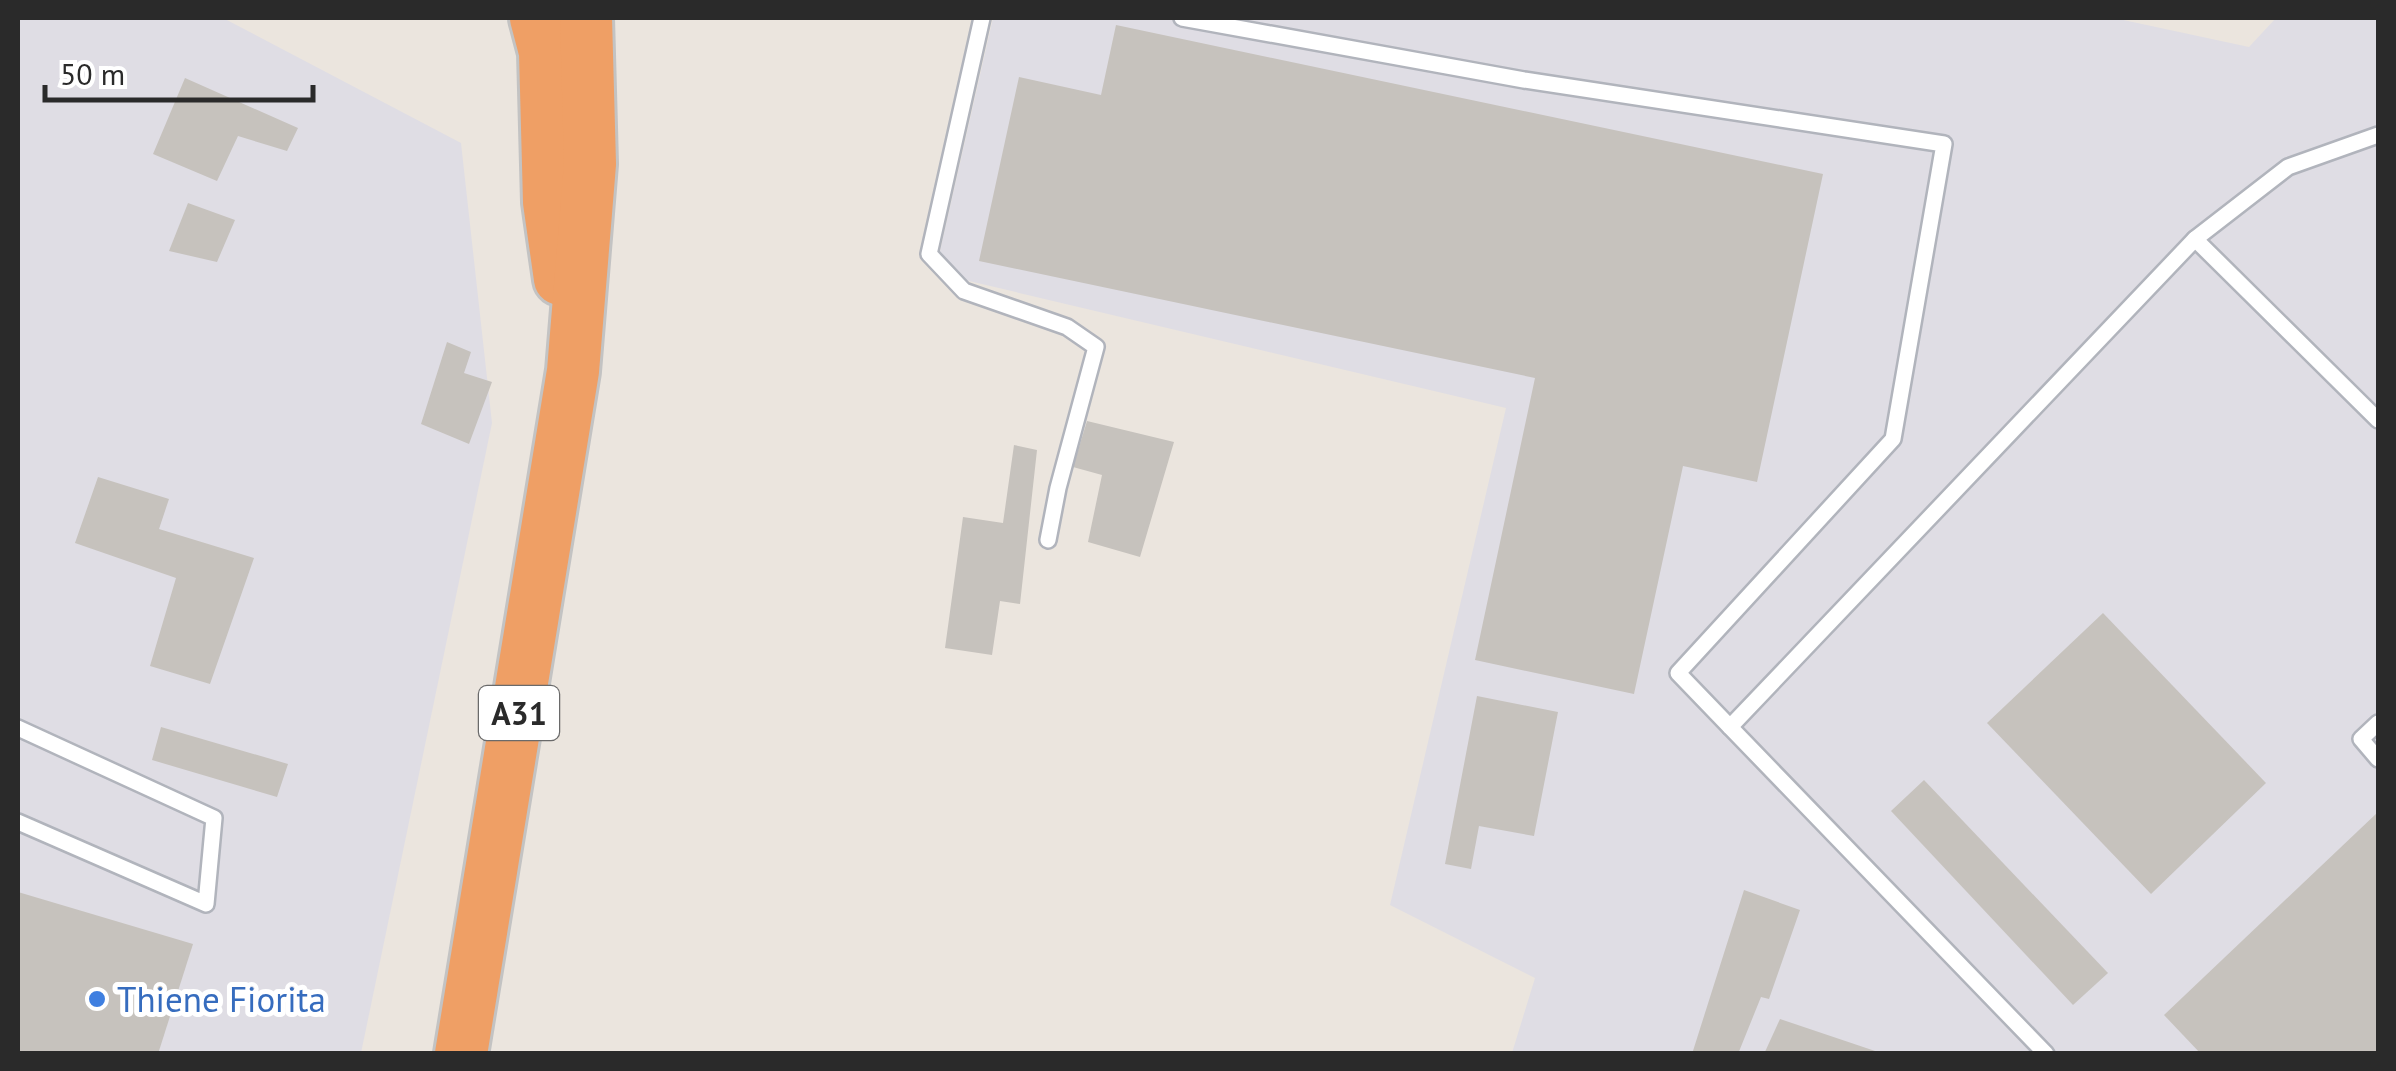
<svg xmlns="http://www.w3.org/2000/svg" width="2396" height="1071" font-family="'PT Sans',sans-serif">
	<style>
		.industrial { fill: #dfdde4 }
		.building { fill: #c6c2bd }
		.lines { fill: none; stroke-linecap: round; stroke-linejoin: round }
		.lane-casing { stroke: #b1b4bc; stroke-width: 20 }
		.highway-casing { stroke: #c3c3c3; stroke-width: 58 }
		.lane { stroke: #fff; stroke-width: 15 }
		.highway { stroke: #ef9f65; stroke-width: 52 }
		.shop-dot { fill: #3f7fe0; stroke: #fff; stroke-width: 4 }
		.labels { text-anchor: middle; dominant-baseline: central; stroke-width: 10; stroke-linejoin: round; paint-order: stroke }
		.shield { fill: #fff; stroke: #6a6a6a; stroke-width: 2.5 }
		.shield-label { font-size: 32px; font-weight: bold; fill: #2a2a2a }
		.shop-label { font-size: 35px; fill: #366cbe; stroke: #fff; text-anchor: start }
	</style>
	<rect width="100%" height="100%" fill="#ebe5de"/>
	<g class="industrial">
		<path d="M18 18H223L461 143 492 423 361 1053H18Z"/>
		<path d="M993 18H2114L2249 47 2276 18H2378V1053H1512L1535 978 1390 905 1506 408 935 273Z"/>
	</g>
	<g class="building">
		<path d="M1116 25 1823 174 1757 482 1683 466 1634 694 1475 660 1535 378 979 261 1019 77 1101 95Z"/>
		<path d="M185 78 298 128 287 151 238 136 217 181 153 154Z"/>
		<path d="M188 203 235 220 217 262 169 251Z"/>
		<path d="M447 342 471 352 464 373 492 382 469 444 421 424Z"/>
		<path d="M1087 421 1174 442 1140 557 1088 542 1102 475 1073 467Z"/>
		<path d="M1014 445 1037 450 1020 604 1000 601 992 655 945 648 963 517 1003 523Z"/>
		<path d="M98 477 169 499 159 529 254 558 210 684 150 666 176 578 75 543Z"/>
		<path d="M2103 613 2266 783 2151 894 1987 723Z"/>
		<path d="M1477 696 1558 712 1534 836 1479 826 1471 869 1445 864Z"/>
		<path d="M161 727 288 764 277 797 152 760Z"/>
		<path d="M1924 780 2108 973 2073 1005 1891 811Z"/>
		<path d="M2378 812V1054H2201L2164 1015Z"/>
		<path d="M1744 890 1800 910 1769 999 1761 997 1738 1054H1692Z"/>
		<path d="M18 892 193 944 158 1054H18Z"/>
		<path d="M1780 1019 1881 1053 1880 1054H1764Z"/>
	</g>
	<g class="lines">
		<defs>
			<g id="lane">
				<path d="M982 18 929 254 964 291 1067 327 1096 347 1058 488 1048 540"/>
				<path d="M1182 18 1524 80 1944 144 1893 439 1678 673 1730 727 2195 239 2378 420"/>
				<path d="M2195 239 2288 167 2378 135"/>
				<path d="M2378 723 2361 739 2378 759"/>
				<path d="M1730 727 2046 1054"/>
				<path d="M18 728 214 818 206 904 18 822"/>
			</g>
			<g id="highway">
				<path d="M536 18 545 52 549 202 560 279"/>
				<path d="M461 1054 573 371 590 164 586 18"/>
			</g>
		</defs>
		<use href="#lane" class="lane-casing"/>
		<use href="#highway" class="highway-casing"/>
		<use href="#lane" class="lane"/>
		<use href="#highway" class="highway"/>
	</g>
	<circle class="shop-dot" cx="97" cy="999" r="10"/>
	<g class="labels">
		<rect class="shield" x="479" y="686" width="80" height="54" rx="8"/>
		<g class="shield-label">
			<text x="519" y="713">A31</text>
		</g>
		<g class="shop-label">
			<text x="117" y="999">Thiene Fiorita</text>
		</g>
	</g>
	<rect width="2396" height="1071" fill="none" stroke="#2a2a2a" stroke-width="40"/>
	<path d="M45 85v15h268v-15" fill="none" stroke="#2a2a2a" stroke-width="5"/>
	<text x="60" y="85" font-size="30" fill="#2a2a2a" stroke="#ffffff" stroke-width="8" paint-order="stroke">50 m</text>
</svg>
